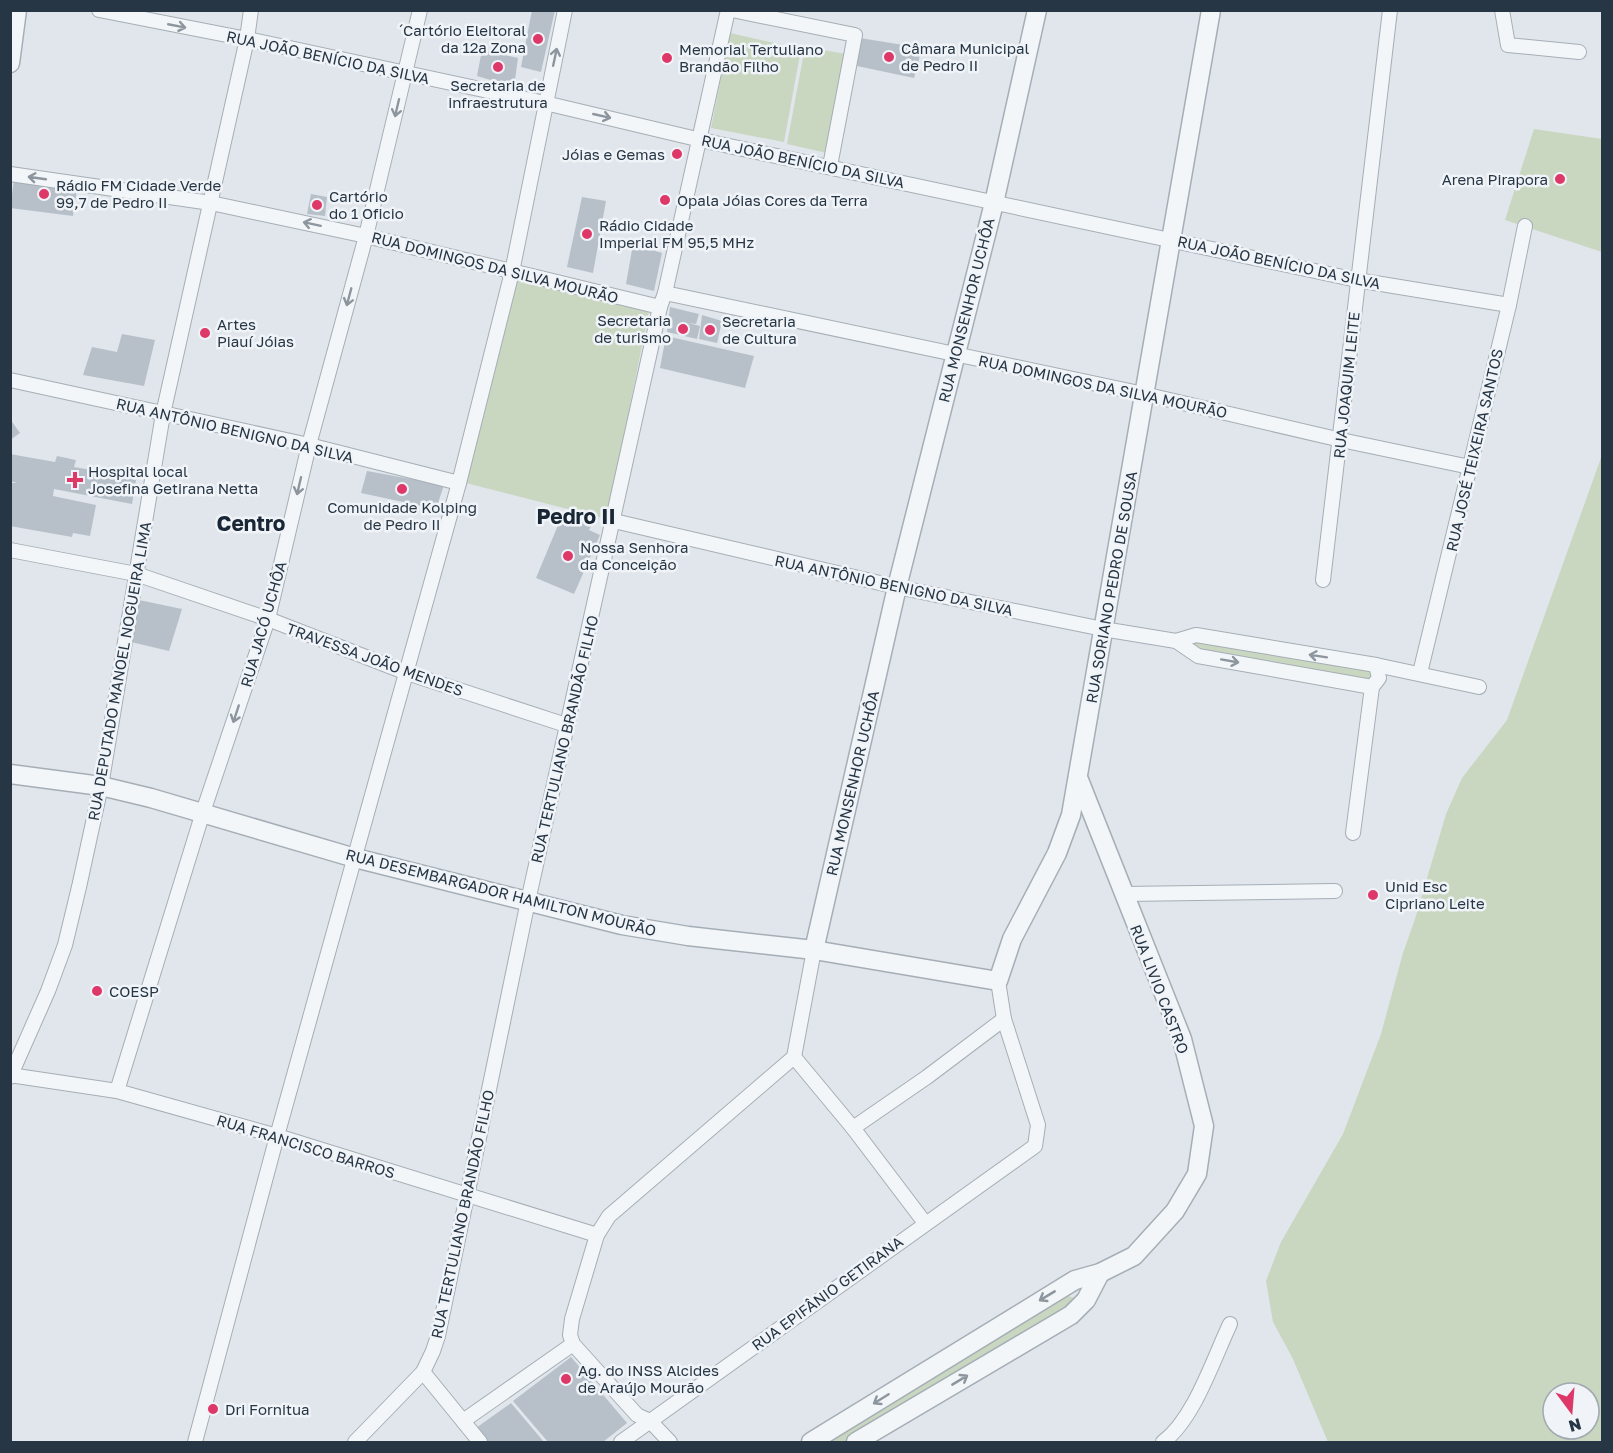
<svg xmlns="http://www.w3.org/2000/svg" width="1613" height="1453" font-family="'Golos Text',sans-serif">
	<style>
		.green { fill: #c9d6c0; fill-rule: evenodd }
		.building { fill: #b7c0c9 }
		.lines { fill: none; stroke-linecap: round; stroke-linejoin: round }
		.minor-casing { stroke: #a5aeb6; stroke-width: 16 }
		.tertiary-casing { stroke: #a5aeb6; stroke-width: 21 }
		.minor { stroke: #f3f6f8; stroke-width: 14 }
		.tertiary { stroke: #f3f6f8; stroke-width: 18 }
		.oneway { stroke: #8d969e }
		.poi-dot { fill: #dd3868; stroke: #f0f4f8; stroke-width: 2 }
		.labels { text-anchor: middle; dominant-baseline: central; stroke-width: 5; stroke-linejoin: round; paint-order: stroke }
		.poi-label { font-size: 15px; fill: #273644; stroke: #f0f4f8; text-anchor: start }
		.street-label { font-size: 15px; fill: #273644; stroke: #f0f4f8 }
		.district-label { font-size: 21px; font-weight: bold; fill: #192635; stroke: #f0f4f8 }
	</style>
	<rect width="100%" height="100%" fill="#e0e6eb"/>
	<g class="green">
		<path d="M730 33 801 49 784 142 711 128Z"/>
		<path d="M805 47 846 54 827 153 787 144Z"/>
		<path d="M1534 129 1602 139V252L1505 220Z"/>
		<path d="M517 280 649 311 607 519 466 483Z"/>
		<path d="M1602 455V1442H1328L1293 1359 1273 1322 1266 1281 1281 1242 1343 1134 1381 1034 1403 953 1415 919 1446 814 1462 778 1507 720ZM1553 1393H1589V1429H1553Z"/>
		<path d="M1195 638 1373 669 1370 685 1194 651Z"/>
		<path d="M1068 1296 1074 1298V1304L849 1442H821Z"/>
	</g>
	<g class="building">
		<path d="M532 10H555L541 72 521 67Z"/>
		<path d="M860 38 922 48 914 78 857 66Z"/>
		<path d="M482 50 518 58 514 87 477 76Z"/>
		<path d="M14 180 77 189 73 216 10 208Z"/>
		<path d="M311 194 327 197 325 216 307 214Z"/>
		<path d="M582 197 606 201 593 273 567 267Z"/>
		<path d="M633 244 662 253 654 291 626 284Z"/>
		<path d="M670 307 699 314 696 324 688 323 700 326 697 339 667 332Z"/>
		<path d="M702 315 722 321 717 343 699 339Z"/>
		<path d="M122 334 155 340 144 386 83 375 92 347 117 352Z"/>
		<path d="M666 336 754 356 745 388 660 368Z"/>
		<path d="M10 419 20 433 10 440Z"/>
		<path d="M10 454 55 462 57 456 76 460 74 467 103 472V467L123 471 122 477 136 480 132 504 54 489 53 496 96 505 90 536 73 533 72 537 10 526V483H17L10 481Z"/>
		<path d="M367 471 444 485 436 509 361 493Z"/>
		<path d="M578 516 593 522 589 530 600 535 574 594 536 578 561 518 575 524Z"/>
		<path d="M139 600 182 609 169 651 131 642Z"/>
		<path d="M571 1357 627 1423 603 1442H548L513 1401Z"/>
		<path d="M511 1403 544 1442H488L476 1428Z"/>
	</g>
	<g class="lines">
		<defs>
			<g id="minor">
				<path d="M99 10 247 39 545 103 701 140 1357 280 1509 305"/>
				<path d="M732 10 855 35 830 166"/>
				<path d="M1502 10 1508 45 1579 52"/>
				<path d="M10 174 211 203 366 236 660 307"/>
				<path d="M665 293 1144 394 1341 440 1470 467"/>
				<path d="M10 380 309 445 459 483"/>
				<path d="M614 521 897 587 1103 629 1176 641 1198 656 1372 687"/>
				<path d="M10 550 136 574 268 619 407 673 566 725"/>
				<path d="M1323 580 1390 10"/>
				<path d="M1176 641 1196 635 1376 665 1479 687"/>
				<path d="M1420 673 1509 305 1525 226"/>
				<path d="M1353 833 1372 687 1379 678 1376 665"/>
				<path d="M1123 894 1335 891"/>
				<path d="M794 1057 853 1128 925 1223"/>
				<path d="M10 1075 117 1091 277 1136 597 1235"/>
				<path d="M10 1077 48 991 65 945 79 887 101 786 163 414 247 39 251 10"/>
				<path d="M117 1091 203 812 268 619 309 445 366 236 420 10"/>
				<path d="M853 1128 927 1077 1004 1019"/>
				<path d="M423 1372 480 1442"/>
				<path d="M463 1421 573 1344"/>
				<path d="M195 1442 277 1136 459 483 512 272 565 10"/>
				<path d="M355 1442 423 1372 433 1351 438 1336 528 901 660 307 665 293 728 10"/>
				<path d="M621 1442 1035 1146 1038 1125 1004 1019 998 981"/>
				<path d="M670 1442 650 1421 637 1415 573 1344 570 1335 572 1319 597 1235 609 1216 794 1057 814 950"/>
				<path d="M1163 1442C1194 1419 1213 1360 1230 1324"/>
			</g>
			<g id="tertiary">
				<path d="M10 63 17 10"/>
				<path d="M10 774 101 786 151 798 355 858 622 925 688 936 814 950 998 981 1012 939 1057 853 1071 815 1211 10"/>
				<path d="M814 950 897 587 994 203 1037 10"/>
				<path d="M811 1442 1075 1280 1100 1273 1134 1256 1175 1211 1197 1174 1204 1126 1182 1039 1079 780"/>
				<path d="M856 1442 1071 1315 1086 1300 1100 1273"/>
			</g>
		</defs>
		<use href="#minor" class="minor-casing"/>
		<use href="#tertiary" class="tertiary-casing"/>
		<use href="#minor" class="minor"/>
		<use href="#tertiary" class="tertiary"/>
	</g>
	<defs><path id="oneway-shaft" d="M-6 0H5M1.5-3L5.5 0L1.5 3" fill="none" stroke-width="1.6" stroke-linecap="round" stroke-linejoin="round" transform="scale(1.5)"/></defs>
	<g class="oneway">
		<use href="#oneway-shaft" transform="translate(177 26) rotate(11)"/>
		<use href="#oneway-shaft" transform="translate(555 57) rotate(-78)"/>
		<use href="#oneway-shaft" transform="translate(397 108) rotate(103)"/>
		<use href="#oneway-shaft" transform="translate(602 116) rotate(13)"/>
		<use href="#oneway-shaft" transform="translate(37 178) rotate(-172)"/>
		<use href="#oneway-shaft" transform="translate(312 224) rotate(-168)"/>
		<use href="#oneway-shaft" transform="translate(349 297) rotate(105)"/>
		<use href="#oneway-shaft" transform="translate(299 486) rotate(103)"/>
		<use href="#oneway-shaft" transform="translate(1318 656) rotate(-171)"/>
		<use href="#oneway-shaft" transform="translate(1230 661) rotate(10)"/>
		<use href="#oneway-shaft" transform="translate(236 714) rotate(108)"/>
		<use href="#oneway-shaft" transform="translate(1047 1296) rotate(149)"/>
		<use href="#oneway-shaft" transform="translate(960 1380) rotate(-31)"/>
		<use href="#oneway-shaft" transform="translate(881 1399) rotate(148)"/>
	</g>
	<g class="poi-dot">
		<circle cx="538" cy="39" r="6"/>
		<circle cx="889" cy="57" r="6"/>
		<circle cx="667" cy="58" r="6"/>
		<circle cx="498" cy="67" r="6"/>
		<circle cx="677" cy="154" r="6"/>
		<circle cx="1560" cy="179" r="6"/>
		<circle cx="44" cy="194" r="6"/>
		<circle cx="665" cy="200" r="6"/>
		<circle cx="317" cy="205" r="6"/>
		<circle cx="587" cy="234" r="6"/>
		<circle cx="683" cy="329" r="6"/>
		<circle cx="710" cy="330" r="6"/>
		<circle cx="205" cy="333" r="6"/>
		<path d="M72 471h6v6h6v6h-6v6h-6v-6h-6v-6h6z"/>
		<circle cx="402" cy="489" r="6"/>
		<circle cx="568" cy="556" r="6"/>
		<circle cx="1373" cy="895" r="6"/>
		<circle cx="97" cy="991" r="6"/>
		<circle cx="566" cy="1379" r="6"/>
		<circle cx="213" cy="1409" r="6"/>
	</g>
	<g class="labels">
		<g class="poi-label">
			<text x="526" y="30" text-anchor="end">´Cartório Eleitoral<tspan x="526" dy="17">da 12ª Zona</tspan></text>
			<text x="901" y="48">Câmara Municipal<tspan x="901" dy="17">de Pedro II</tspan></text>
			<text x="679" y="49">Memorial Tertuliano<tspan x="679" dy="17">Brandão Filho</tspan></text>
			<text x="498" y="85" text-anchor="middle">Secretaria de<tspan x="498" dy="17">infraestrutura</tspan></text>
			<text x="665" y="154" text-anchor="end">Jóias e Gemas</text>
			<text x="1548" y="179" text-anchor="end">Arena Pirapora</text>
			<text x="56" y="185">Rádio FM Cidade Verde<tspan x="56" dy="17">99,7 de Pedro II</tspan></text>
			<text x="329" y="196">Cartório<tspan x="329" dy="17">do 1 Oficio</tspan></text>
			<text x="677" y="200">Opala Jóias Cores da Terra</text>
			<text x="599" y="225">Rádio Cidade<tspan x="599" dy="17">Imperial FM 95,5 MHz</tspan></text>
			<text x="671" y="320" text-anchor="end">Secretaria<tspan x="671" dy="17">de turismo</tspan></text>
			<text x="722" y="321">Secretaria<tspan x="722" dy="17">de Cultura</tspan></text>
			<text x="217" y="324">Artes<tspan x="217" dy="17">Piauí Jóias</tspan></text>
			<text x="88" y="471">Hospital local<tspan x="88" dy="17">Josefina Getirana Netta</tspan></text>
			<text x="402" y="507" text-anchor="middle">Comunidade Kolping<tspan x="402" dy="17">de Pedro II</tspan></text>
			<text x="580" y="547">Nossa Senhora<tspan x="580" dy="17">da Conceição</tspan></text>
			<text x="1385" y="886">Unid Esc<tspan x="1385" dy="17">Cipriano Leite</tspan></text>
			<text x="109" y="991">COESP</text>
			<text x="578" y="1370">Ag. do INSS Alcides<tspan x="578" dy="17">de Araújo Mourão</tspan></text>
			<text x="225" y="1409">Dri Fornitua</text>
		</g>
		<g class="street-label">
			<text transform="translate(328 57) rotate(12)">RUA JOÃO BENÍCIO DA SILVA</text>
			<text transform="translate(803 161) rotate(12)">RUA JOÃO BENÍCIO DA SILVA</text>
			<text transform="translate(1279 262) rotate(12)">RUA JOÃO BENÍCIO DA SILVA</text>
			<text transform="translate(495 267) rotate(14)">RUA DOMINGOS DA SILVA MOURÃO</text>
			<text transform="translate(966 310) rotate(-76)">RUA MONSENHOR UCHÔA</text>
			<text transform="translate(1346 385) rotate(-84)">RUA JOAQUIM LEITE</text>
			<text transform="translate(1103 386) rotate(12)">RUA DOMINGOS DA SILVA MOURÃO</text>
			<text transform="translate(235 430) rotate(13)">RUA ANTÔNIO BENIGNO DA SILVA</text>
			<text transform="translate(1474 450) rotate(-77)">RUA JOSÉ TEIXEIRA SANTOS</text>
			<text transform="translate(894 585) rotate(12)">RUA ANTÔNIO BENIGNO DA SILVA</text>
			<text transform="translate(1111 587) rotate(-80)">RUA SORIANO PEDRO DE SOUSA</text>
			<text transform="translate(263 624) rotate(-74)">RUA JACÓ UCHÔA</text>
			<text transform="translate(375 659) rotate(20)">TRAVESSA JOÃO MENDES</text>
			<text transform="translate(119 671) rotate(-80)">RUA DEPUTADO MANOEL NOGUEIRA LIMA</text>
			<text transform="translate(564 739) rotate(-77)">RUA TERTULIANO BRANDÃO FILHO</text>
			<text transform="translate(852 783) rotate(-77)">RUA MONSENHOR UCHÔA</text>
			<text transform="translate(501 892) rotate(14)">RUA DESEMBARGADOR HAMILTON MOURÃO</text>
			<text transform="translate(1160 989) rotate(69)">RUA LIVIO CASTRO</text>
			<text transform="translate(306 1146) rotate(17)">RUA FRANCISCO BARROS</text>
			<text transform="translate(462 1214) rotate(-78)">RUA TERTULIANO BRANDÃO FILHO</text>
			<text transform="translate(827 1293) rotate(-36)">RUA EPIFÂNIO GETIRANA</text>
		</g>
		<g class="district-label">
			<text x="576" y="516">Pedro II</text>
			<text x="251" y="523">Centro</text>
		</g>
	</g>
	<rect width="1613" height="1453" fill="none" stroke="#273644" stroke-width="24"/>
	<g transform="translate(1571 1411) rotate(164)"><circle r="28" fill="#f0f4f8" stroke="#a0a8b0" stroke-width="1.5"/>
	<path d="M0-4.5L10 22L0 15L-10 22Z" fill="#dd3868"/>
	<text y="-9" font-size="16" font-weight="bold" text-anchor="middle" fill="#273644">N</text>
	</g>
</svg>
